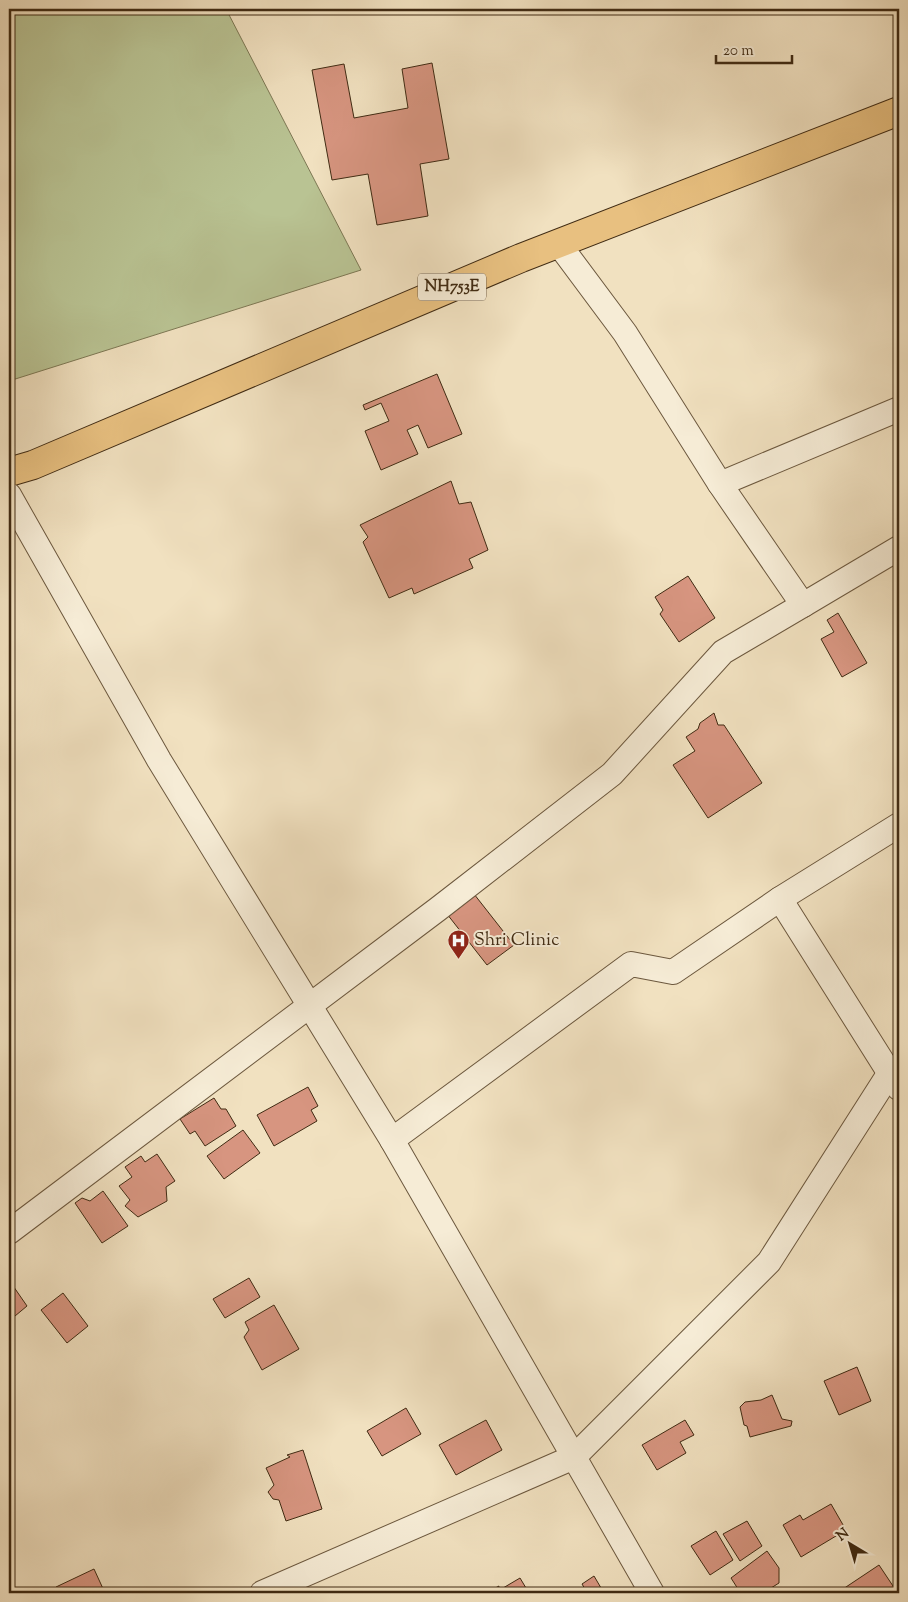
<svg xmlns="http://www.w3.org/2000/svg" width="908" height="1602" font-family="'Sorts Mill Goudy',serif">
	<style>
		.green { fill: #b9c393; stroke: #7c7753 }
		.building { fill: #d79580; stroke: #402b13 }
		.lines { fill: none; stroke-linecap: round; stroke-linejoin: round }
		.minor-casing { stroke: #6c583e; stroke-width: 26 }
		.highway-casing { stroke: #402b13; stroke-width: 30 }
		.minor { stroke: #f6ecd6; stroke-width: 24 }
		.highway { stroke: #e8c080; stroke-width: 28 }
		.labels { text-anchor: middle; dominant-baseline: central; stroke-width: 4; stroke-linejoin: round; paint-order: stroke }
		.shield { fill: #f6ecd6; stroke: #77654e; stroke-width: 1 }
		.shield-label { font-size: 16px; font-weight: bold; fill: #402b13 }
		.poi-label { font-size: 18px; fill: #402b13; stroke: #f6ecd6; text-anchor: start }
	</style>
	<rect width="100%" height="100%" fill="#f1e1c0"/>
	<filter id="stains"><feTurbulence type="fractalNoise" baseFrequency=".004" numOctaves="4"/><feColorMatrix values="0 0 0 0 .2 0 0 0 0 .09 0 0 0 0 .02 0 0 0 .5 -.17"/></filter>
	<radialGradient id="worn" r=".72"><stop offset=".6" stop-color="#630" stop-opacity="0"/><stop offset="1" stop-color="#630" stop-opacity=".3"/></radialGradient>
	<path class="green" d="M9 9H226L361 270 9 381Z"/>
	<g class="building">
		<path d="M432 63 449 159 420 164 428 216 377 225 368 174 332 180 312 70 344 64 354 118 408 108 402 69Z"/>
		<path d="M437 374 462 434 428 448 418 425 407 430 418 454 381 470 365 431 389 421 381 403 365 410 363 405Z"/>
		<path d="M451 481 459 504 471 502 488 550 469 559 473 568 414 594 412 588 389 598 363 542 368 537 360 525Z"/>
		<path d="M688 576 715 618 679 642 660 614 663 610 655 597Z"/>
		<path d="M838 613 867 663 842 677 821 639 834 632 827 620Z"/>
		<path d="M714 713 718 725H724L762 783 708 818 673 765 695 751 686 737 698 729 700 723Z"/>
		<path d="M474 894 514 945 487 965 447 914Z"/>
		<path d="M308 1087 318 1106 311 1110 317 1121 274 1146 257 1115Z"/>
		<path d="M214 1098 221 1109H226L236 1126 205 1146 195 1131 190 1134 180 1119Z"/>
		<path d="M243 1130 260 1153 224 1179 207 1156Z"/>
		<path d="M157 1154 175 1181 166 1187 167 1201 138 1217 125 1206 130 1200 119 1186 132 1177 125 1167 141 1156 145 1162Z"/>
		<path d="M103 1191 128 1226 102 1243 75 1203 82 1198 90 1201Z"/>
		<path d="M249 1278 260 1297 225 1318 213 1299Z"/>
		<path d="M9 1280 27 1306 9 1321Z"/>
		<path d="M63 1293 88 1326 67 1343 41 1310Z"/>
		<path d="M274 1305 299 1349 262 1370 244 1337 249 1330 245 1322Z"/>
		<path d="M857 1367 871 1401 839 1415 824 1381Z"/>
		<path d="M772 1395 782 1419 792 1421 791 1426 750 1437 747 1426 744 1425 740 1407 745 1402 761 1400Z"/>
		<path d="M406 1408 421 1434 382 1456 367 1431Z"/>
		<path d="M486 1420 502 1450 456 1475 439 1445Z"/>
		<path d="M685 1420 694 1435 680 1442 686 1453 657 1470 642 1445Z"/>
		<path d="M303 1450 322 1509 286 1521 279 1500 273 1499 268 1492 274 1485 266 1468 290 1457 287 1455Z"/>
		<path d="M831 1504 846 1530 801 1557 783 1525 800 1515 803 1520Z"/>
		<path d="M747 1521 762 1546 740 1561 723 1534Z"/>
		<path d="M716 1531 733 1560 710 1575 691 1546Z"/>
		<path d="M767 1551 779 1568V1583L763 1593H737L738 1589 731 1578Z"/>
		<path d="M879 1565 897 1592 841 1593 840 1591Z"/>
		<path d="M94 1569 105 1593H59L56 1587Z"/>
		<path d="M594 1576 604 1593H578L585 1589 582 1584Z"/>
		<path d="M520 1578 529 1593H486L499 1586 498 1591Z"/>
	</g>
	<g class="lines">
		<defs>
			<g id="minor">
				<path d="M558 243 625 333 720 484 899 409"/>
				<path d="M720 484 803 605 899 548"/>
				<path d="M9 495 159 760 392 1140 631 964 673 972 780 899 899 1088"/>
				<path d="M780 899 899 825"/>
				<path d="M392 1140 652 1593"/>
				<path d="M9 1232 438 909 612 774 723 652 803 605"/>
				<path d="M262 1593 574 1457 769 1262 889 1074"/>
			</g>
			<path id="highway" d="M9 472 33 465 521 258 899 111"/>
		</defs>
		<use href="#minor" class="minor-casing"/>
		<use href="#highway" class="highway-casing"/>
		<use href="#minor" class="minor"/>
		<use href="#highway" class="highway"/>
	</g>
	<defs>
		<symbol id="hospital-pin" viewBox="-11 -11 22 30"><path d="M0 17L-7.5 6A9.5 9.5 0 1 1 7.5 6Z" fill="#8f2418" stroke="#f6ecd6"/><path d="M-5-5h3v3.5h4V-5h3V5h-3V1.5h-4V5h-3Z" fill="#fff"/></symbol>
	</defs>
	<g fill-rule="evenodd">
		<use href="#hospital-pin" x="446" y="928" width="25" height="34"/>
	</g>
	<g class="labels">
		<rect class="shield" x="418" y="273.5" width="68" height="27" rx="4"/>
		<g class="shield-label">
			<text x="452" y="287">NH753E</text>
		</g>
		<g class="poi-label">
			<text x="474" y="941">Shri Clinic</text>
		</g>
	</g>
	<rect width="908" height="1602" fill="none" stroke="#f1e1c0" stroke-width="30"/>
	<rect x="10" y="10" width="888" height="1582" fill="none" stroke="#402b13" stroke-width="2.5"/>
	<rect x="15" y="15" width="878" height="1572" fill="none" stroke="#402b13"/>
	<g transform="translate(850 1544) rotate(322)" stroke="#f6ecd6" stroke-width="4" paint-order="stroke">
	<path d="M0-4L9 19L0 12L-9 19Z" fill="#402b13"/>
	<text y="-8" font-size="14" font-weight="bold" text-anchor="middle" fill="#402b13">N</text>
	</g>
	<path d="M716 55v8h76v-8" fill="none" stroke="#402b13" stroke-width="2.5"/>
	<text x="723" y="55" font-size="15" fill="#402b13" stroke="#f6ecd6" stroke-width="4" paint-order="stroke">20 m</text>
	<rect width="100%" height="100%" filter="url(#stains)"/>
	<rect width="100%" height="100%" fill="url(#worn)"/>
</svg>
